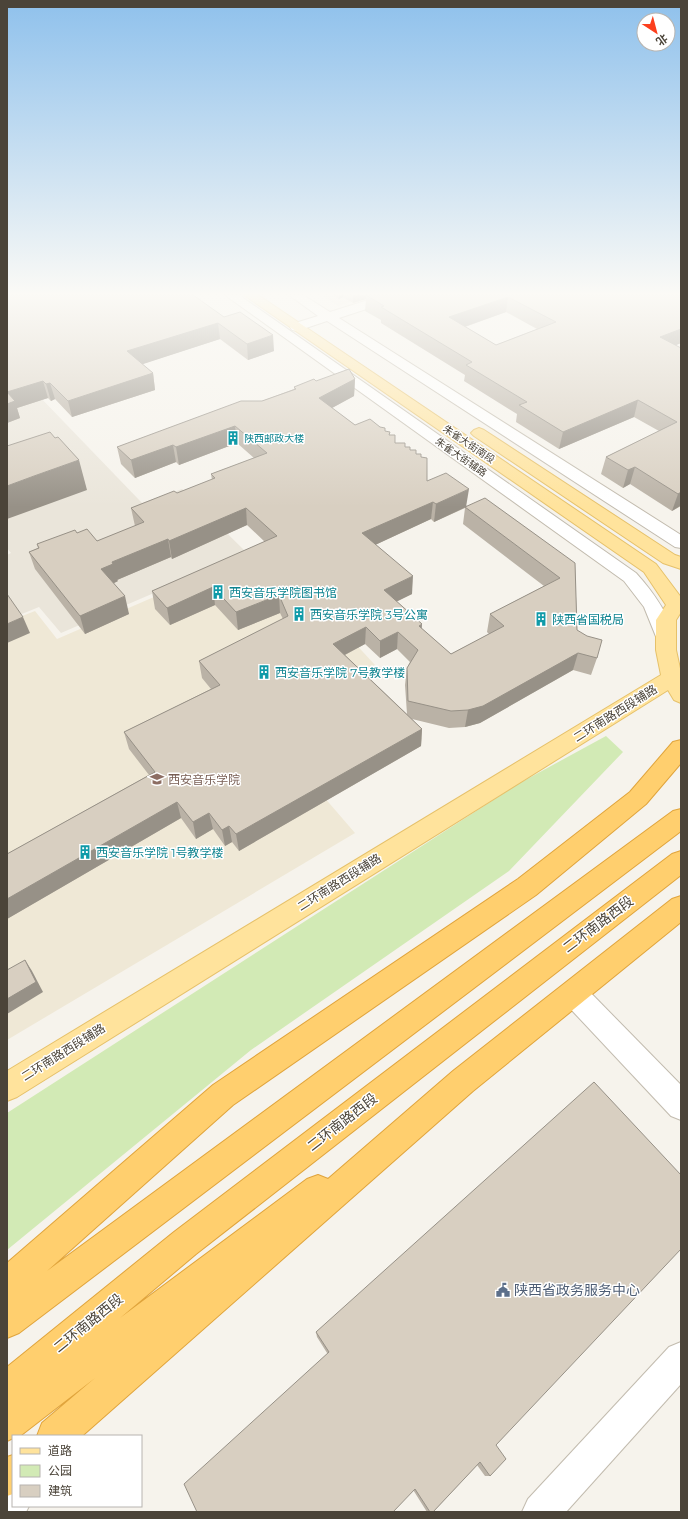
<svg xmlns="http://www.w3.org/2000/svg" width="688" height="1519" font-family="Montserrat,'Noto Sans SC',sans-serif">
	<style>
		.residential { fill: #eae5da }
		.education { fill: #efe8d6 }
		.green { fill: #d2eab5 }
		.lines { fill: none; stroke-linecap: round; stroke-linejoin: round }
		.minor-casing { stroke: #c2bbae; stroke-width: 2 }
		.major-casing { stroke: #e6c16a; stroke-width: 2 }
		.highway-casing { stroke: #e0a43c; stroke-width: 2 }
		.minor { fill: #fff; fill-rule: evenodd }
		.major { fill: #ffe39c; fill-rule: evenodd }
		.highway { fill: #ffcf6e; fill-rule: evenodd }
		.wall { fill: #bab2a6; fill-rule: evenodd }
		.shaded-wall { fill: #979187 }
		.building { fill: #d8cfc1; stroke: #979187; fill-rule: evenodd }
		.labels { text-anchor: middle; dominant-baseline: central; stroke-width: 3; stroke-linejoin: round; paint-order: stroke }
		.far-culture-label { font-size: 10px; fill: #0d838f; stroke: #fff; text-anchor: start }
		.far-street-label { font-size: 10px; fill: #4b4439; stroke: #fff }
		.culture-label { font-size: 12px; fill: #0d838f; stroke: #fff; text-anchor: start }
		.street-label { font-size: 12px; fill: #4b4439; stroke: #fff }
		.education-label { font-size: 12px; fill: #785e54; stroke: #fff; text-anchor: start }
		.near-street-label { font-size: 14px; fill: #4b4439; stroke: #fff }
		.near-service-label { font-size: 14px; fill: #4e5e75; stroke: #fff; text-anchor: start }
	</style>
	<rect width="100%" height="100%" fill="#f6f3ec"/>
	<g class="residential">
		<path d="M321 295H371L338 306Z"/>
		<path d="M10 366 142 503 182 489 247 553 61 633 39 607 7 620V555L11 553 7 548V367Z"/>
	</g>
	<path class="education" d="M267 548 375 665 261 724 355 833 7 1040V622L35 611 57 639Z"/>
	<path class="green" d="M606 736 623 752 509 871 251 1050 7 1250V1113L518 784Z"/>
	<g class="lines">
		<defs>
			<g id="minor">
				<path d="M225 295H239L636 573C654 593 668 613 676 639L673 644 666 646 659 644 644 607 624 581Z"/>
				<path d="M289 295H303L330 312 384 295H402L400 298 339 318 681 535V548L675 547 327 321 297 331 292 330 290 327 292 324 318 316Z"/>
				<path d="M574 981 583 985 681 1085V1120L671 1116 565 1003 561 994 565 985Z"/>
				<path d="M681 1342V1384L566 1512H522L528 1499 669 1347Z"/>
				<path d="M7 1464 13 1466V1506H29L26 1512H7Z"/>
			</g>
			<g id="major">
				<path d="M244 295H258L656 564 680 596H681V612L676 620V650L681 673V703L674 700 668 690 17 1097 7 1101V1071L661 675 656 650V620L666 605 644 572Z"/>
				<path d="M479 428 484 430 675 555 681 557V569L663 563 474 436 471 433 474 430Z"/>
			</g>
			<g id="highway">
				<path d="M681 740V763L646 804 536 895 233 1105 47 1271 673 811 681 809V831L19 1333 7 1338V1263L213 1085 518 879 630 792 673 742Z"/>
				<path d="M681 851V875L196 1254 120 1318 307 1179 318 1175 328 1179 453 1071 672 899 681 896V922L473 1091 82 1436H37L42 1423 95 1378 20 1436H13V1438L7 1441V1367L174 1232 672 854Z"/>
				<path d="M13 1455V1494L7 1496V1457Z"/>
			</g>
		</defs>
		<use href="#minor" class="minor-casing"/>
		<use href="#major" class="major-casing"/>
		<use href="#highway" class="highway-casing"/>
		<use href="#minor" class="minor"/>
		<use href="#major" class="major"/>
		<use href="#highway" class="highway"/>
	</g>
	<g class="wall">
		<path d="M7 295 224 317 274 351 248 360 220 339 142 364 153 373 155 390 72 417 55 399 51 401 48 398 17 408 20 418 7 423Z"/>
		<path d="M333 295H681V343L675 345 681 348V506L672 511 630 484 623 488 601 474 606 457 659 431 634 417 559 449 516 422 517 414 464 381 465 375 381 323V320L365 311 366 299 353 303 343 297 339 299ZM506 312 537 329 496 345 465 327Z"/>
		<path d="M355 379 354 396 332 408 355 425 385 431 390 435 395 443 405 447 421 457 427 481 467 506 575 563 577 630 597 658 591 675 573 670 480 723 465 727 449 728 412 719 422 729 421 746 239 851 232 842 225 846 213 829 196 839 181 818 7 919V854L149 775 129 749 124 732 211 689 202 678 199 661 283 619 280 613 238 630 215 605 170 625 155 609 152 591 265 542 247 525 172 559 171 557 117 580 118 581 114 583 129 614 85 634 35 569 29 552 38 548 37 544 77 533 97 541 135 526 131 508 177 493 212 480 211 474 254 458 237 443 179 465 176 462 135 478 121 464 117 447 262 401 294 389V387L316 381ZM465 508 463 524 544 586 490 614 487 632 489 634 451 654 422 629 396 602 412 594 375 545 431 519 434 522ZM365 644 380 658 397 649 410 662 407 668 405 685 407 714 345 655Z"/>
		<path d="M316 1332 496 1445 490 1476H485L477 1465 433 1512H427L317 1337Z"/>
	</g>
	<g class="shaded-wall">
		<path d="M339 295H343V297L339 299Z"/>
		<path d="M353 295H380H366V299L353 303Z"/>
		<path d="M508 297 506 312 447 333 449 317Z"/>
		<path d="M218 323 220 339 131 368 127 351Z"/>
		<path d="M681 329V343L656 354 660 337Z"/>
		<path d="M273 335 274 351 248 360 247 344Z"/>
		<path d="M153 373 155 390 72 417 68 401Z"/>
		<path d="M355 379 354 396 319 415V398Z"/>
		<path d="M43 381 48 398 17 408 20 418 7 423V392Z"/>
		<path d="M50 383 55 399 51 401 46 384Z"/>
		<path d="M638 400 634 417 559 449 563 432Z"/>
		<path d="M235 426 237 443 179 465 176 447Z"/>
		<path d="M173 445 176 462 135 478 131 460Z"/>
		<path d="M79 460 87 490 43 506 7 519V486L34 476Z"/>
		<path d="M635 467 630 484 623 488 628 470Z"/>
		<path d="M469 489 466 507 434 522 436 504Z"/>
		<path d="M681 492 680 506 672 511 678 494Z"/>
		<path d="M433 502 431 519 362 551V533Z"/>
		<path d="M246 508 247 525 172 559 169 541Z"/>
		<path d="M168 539 171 557 117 580 118 581 106 587 101 569 112 562Z"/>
		<path d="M413 576 412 594 383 608 384 590Z"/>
		<path d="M213 587 215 605 170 625 167 608Z"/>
		<path d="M279 595 280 613 238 630 236 612Z"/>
		<path d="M125 596 129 614 85 634 80 616Z"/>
		<path d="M23 617 30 633 7 643V624Z"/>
		<path d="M422 624 421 642 419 626Z"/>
		<path d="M366 627 365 644 333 661V644Z"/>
		<path d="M398 632 397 649 380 658V641Z"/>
		<path d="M578 653 573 670 480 723 465 727 468 710Z"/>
		<path d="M422 729 421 746 239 851 236 834Z"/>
		<path d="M177 802 181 818 7 919V899Z"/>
		<path d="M209 813 213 829 196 839 193 822Z"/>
		<path d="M229 826 232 842 225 846 222 830Z"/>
		<path d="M25 960 32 971 43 992 7 1014V999Z"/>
	</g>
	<g class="building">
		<path d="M7 295H193L224 317 240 312 273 335 247 344 218 323 127 351 153 373 68 401 50 383 46 384 43 381 7 392 15 401 7 404Z"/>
		<path d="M366 295H681V329L660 337 681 348V492L678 494 635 467 628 470 606 457 677 422 638 400 563 432 519 405 527 402 466 365 472 362 381 307 384 306ZM508 297 556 322 496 345 449 317Z"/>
		<path d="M349 369 355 379 319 398 355 425 370 419 380 427 385 428V431L390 432 389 435H395V443H405V447H410V450H416V454H421V457L427 458V481L446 473 469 489 436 504 433 502 362 533 413 576 384 590 422 624 419 626 451 654 504 626 490 614 560 578 465 507 485 498 575 563 577 630 587 636 602 640 597 658 578 653 483 706 468 710 451 711 408 701 407 668 418 650 398 632 380 641 366 627 333 644 422 729 236 834 229 826 222 830 209 813 193 822 177 802 7 899V854L155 772 124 732 220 685 199 661 288 616 279 595 236 612 213 587 167 608 152 591 277 536 246 508 169 541 168 539 112 562 113 564 101 569 125 596 80 616 29 552 39 548 37 544 75 530 77 533 87 529 97 541 144 522 131 508 174 491 177 493 215 478 211 474 267 453 235 426 176 447 173 445 131 460 117 447 241 401H262L296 389 294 387 314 379 316 381Z"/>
		<path d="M50 432 55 438 58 437 79 460 34 476 7 486V446Z"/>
		<path d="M7 594 23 617 7 624Z"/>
		<path d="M25 960 36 982 7 999V970Z"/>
		<path d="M594 1082 681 1175V1249L496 1445 506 1459 490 1476 480 1462 433 1512H430L415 1489 393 1512H197L184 1484 329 1352 316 1332Z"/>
	</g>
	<linearGradient id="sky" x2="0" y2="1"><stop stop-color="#8fc1ec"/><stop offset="0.58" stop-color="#fbfaf6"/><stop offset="1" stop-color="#fbfaf6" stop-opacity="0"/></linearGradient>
	<rect width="688" height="507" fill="url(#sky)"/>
	<defs>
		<symbol id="building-bare" viewBox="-9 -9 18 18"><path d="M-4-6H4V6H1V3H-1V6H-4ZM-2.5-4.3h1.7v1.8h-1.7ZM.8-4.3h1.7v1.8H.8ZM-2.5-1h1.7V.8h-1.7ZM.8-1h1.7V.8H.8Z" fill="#0f9aa8" stroke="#fff" stroke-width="2.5" paint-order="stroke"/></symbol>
		<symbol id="university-bare" viewBox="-9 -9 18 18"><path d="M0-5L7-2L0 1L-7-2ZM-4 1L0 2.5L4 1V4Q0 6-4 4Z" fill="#8d6e63" stroke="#fff" stroke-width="2.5" paint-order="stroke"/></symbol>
		<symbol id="civic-bare" viewBox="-9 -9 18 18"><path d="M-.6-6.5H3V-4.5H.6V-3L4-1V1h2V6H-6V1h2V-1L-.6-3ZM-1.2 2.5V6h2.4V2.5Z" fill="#5c6f8a" stroke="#fff" stroke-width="2.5" paint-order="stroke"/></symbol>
	</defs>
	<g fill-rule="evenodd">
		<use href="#building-bare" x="223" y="428" width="20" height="20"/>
		<use href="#building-bare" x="208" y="582" width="20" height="20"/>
		<use href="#building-bare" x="289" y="604" width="20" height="20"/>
		<use href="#building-bare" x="531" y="609" width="20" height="20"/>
		<use href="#building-bare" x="254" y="662" width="20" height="20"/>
		<use href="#university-bare" x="147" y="769" width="20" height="20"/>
		<use href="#building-bare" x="75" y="842" width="20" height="20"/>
		<use href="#civic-bare" x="493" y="1280" width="20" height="20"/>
	</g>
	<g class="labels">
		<g class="far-culture-label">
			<text x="244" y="438">陕西邮政大楼</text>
		</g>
		<g class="far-street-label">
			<text transform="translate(469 444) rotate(34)">朱雀大街南段</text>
			<text transform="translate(461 457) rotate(35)">朱雀大街辅路</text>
		</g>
		<g class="culture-label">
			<text x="229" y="592">西安音乐学院图书馆</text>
			<text x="310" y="614">西安音乐学院 3号公寓</text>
			<text x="552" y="619">陕西省国税局</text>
			<text x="275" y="672">西安音乐学院 7号教学楼</text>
			<text x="96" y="852">西安音乐学院 1号教学楼</text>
		</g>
		<g class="street-label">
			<text transform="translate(615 713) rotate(-32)">二环南路西段辅路</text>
			<text transform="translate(339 882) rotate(-32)">二环南路西段辅路</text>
			<text transform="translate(63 1052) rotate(-32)">二环南路西段辅路</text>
		</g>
		<g class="education-label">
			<text x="168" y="779">西安音乐学院</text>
		</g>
		<g class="near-street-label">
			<text transform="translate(598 924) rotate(-37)">二环南路西段</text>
			<text transform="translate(342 1122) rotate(-38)">二环南路西段</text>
			<text transform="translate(88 1323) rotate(-39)">二环南路西段</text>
		</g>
		<g class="near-service-label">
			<text x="514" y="1290">陕西省政务服务中心</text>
		</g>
	</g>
	<rect width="688" height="1519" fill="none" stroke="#4b4439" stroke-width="16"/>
	<rect x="12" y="1435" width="130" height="72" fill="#ffffff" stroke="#b7b4b0"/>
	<rect x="20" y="1448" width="20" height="6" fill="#ffe39c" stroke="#b7b4b0"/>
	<text x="48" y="1455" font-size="12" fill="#4b4439">道路</text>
	<rect x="20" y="1465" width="20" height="12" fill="#d2eab5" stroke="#b7b4b0"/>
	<text x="48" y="1475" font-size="12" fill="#4b4439">公园</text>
	<rect x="20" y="1485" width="20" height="12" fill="#d8cfc1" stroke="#b7b4b0"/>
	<text x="48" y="1495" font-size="12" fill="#4b4439">建筑</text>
	<g transform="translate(656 32) rotate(144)"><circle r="19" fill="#ffffff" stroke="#b7b4b0"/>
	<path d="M0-3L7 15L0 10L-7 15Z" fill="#fc3f1d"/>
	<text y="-6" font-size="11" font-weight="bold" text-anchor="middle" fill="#4b4439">北</text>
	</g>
</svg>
